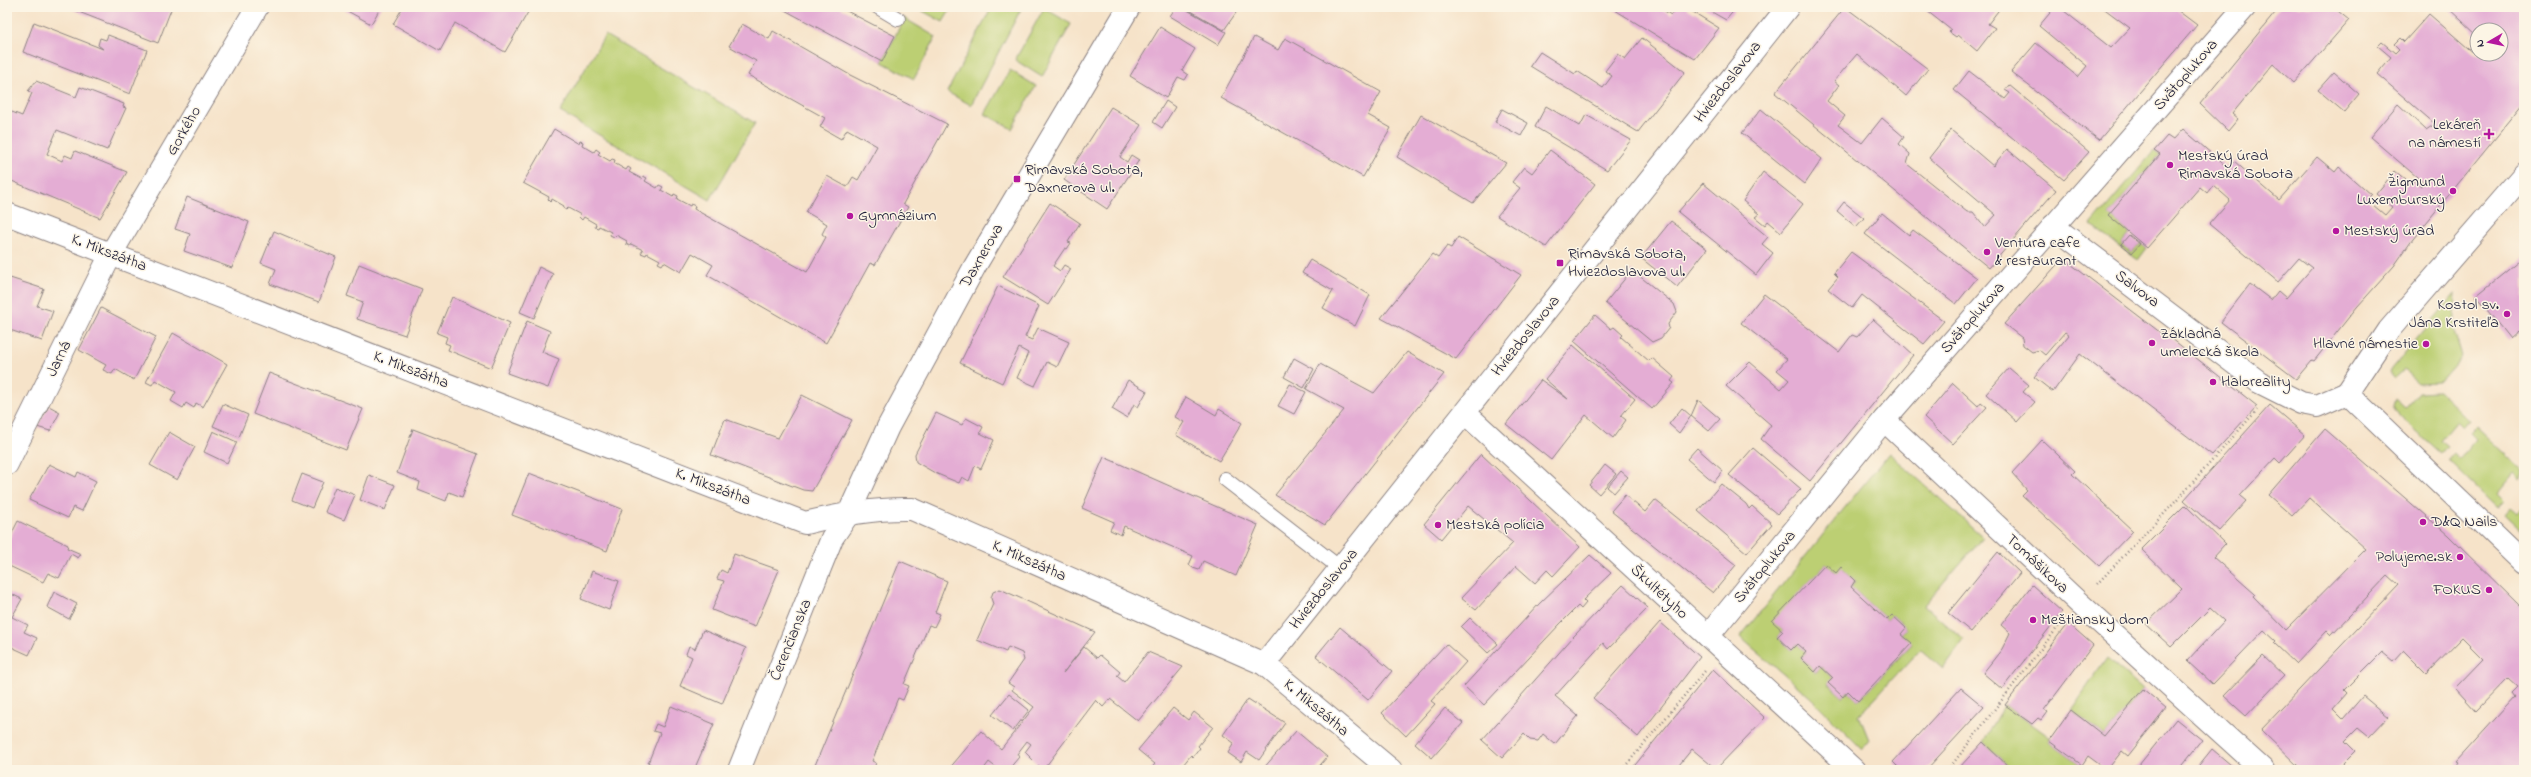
<svg xmlns="http://www.w3.org/2000/svg" width="2531" height="777" font-family="'Indie Flower',sans-serif">
	<style>
		.green { fill: #bccf73; stroke: #6f7857; fill-rule: evenodd }
		.building { fill: #e4add4 }
		.lines { fill: none; stroke-linecap: round; stroke-linejoin: round }
		.service-casing { stroke: #8c8282; stroke-width: 16 }
		.minor-casing { stroke: #8c8282; stroke-width: 24 }
		.path { stroke: #8c8282; stroke-width: 2.5; stroke-dasharray: 1 3; stroke-linecap: butt }
		.service { stroke: #fff; stroke-width: 14 }
		.minor { stroke: #fff; stroke-width: 22 }
		.poi-dot { fill: #b5179e; stroke: #fcf5e5; stroke-width: 1.5 }
		.labels { text-anchor: middle; dominant-baseline: central; stroke-width: 3; stroke-linejoin: round; paint-order: stroke }
		.street-label { font-size: 16px; fill: #22223b; stroke: #fcf5e5 }
		.poi-label { font-size: 16px; fill: #22223b; stroke: #fcf5e5; text-anchor: start }
	</style>
	<rect width="100%" height="100%" fill="#fcf5e5"/>
	<filter id="ink" filterUnits="userSpaceOnUse"><feTurbulence type="fractalNoise" baseFrequency=".025" numOctaves="2"/><feDisplacementMap in="SourceGraphic" scale="8" xChannelSelector="R" yChannelSelector="G"/><feConvolveMatrix kernelMatrix="1 2 1 2 8 2 1 2 1" color-interpolation-filters="sRGB"/></filter>
	<filter id="wash" filterUnits="userSpaceOnUse"><feTurbulence type="fractalNoise" baseFrequency=".012" numOctaves="4" result="noise"/><feDisplacementMap in="SourceGraphic" scale="16" xChannelSelector="R" yChannelSelector="G"/><feGaussianBlur stdDeviation="0.9" result="paint"/><feColorMatrix in="noise" values="0 0 0 0 0 0 0 0 0 0 0 0 0 0 0 0 0 1.4 0 .05"/><feComposite in="paint" operator="in"/></filter>
	<g filter="url(#wash)">
		<rect width="100%" height="100%" fill="#f6e3c9"/>
		<g class="green">
			<path d="M915 7H952L943 22Z"/>
			<path d="M992 7H1022L971 105 947 92Z"/>
			<path d="M1044 8 1071 24 1042 77 1015 60Z"/>
			<path d="M904 18 936 37 914 79 882 62Z"/>
			<path d="M605 35 755 123 710 200 560 112Z"/>
			<path d="M1010 70 1036 86 1012 129 985 114Z"/>
			<path d="M2154 151 2160 155 2108 215 2130 233 2121 244 2132 253 2141 243 2147 248 2138 260 2091 225Z"/>
			<path d="M2456 293 2454 331 2462 357 2440 382 2418 383 2404 370 2394 379 2389 373 2391 369Z"/>
			<path d="M2439 391 2469 420 2463 427 2457 421 2440 441 2447 447 2441 454 2400 417 2393 406 2395 399 2405 408 2419 392Z"/>
			<path d="M2476 427 2524 472 2520 480 2514 474 2497 494 2504 501 2497 508 2448 460 2454 453 2460 459 2476 439 2470 433Z"/>
			<path d="M1889 453 1983 537 1924 605 1964 640 1943 669 1920 649 1859 715 1869 740 1862 749 1810 697 1740 637ZM1826 564 1836 573 1842 568 1855 581 1851 587 1887 620 1892 615 1906 628 1901 634 1912 644 1858 701 1848 691 1843 697 1828 684 1833 678 1820 666 1815 672 1801 658 1806 652 1797 644 1791 650 1777 637 1783 631 1773 621Z"/>
			<path d="M2524 504V533L2504 514 2510 507 2517 513Z"/>
			<path d="M2107 658 2143 689 2104 736 2071 710Z"/>
			<path d="M2005 705 2051 738 2049 741 2082 765 2078 770H2012L1983 742Z"/>
		</g>
		<g id="blocks">
			<g class="building">
				<path d="M66 7H172L158 43Z"/>
				<path d="M340 7H381L371 24Z"/>
				<path d="M403 7H531L505 52 455 23 440 51 393 24Z"/>
				<path d="M779 7H839L895 36 882 62Z"/>
				<path d="M1176 7H1182L1226 32 1218 45 1170 16Z"/>
				<path d="M1184 7H1240L1224 30Z"/>
				<path d="M1610 7H1658L1671 15 1676 7H1685L1719 28 1695 59Z"/>
				<path d="M1703 7H1737L1726 20Z"/>
				<path d="M1845 7 1928 69 1906 96 1857 54 1834 81 1839 85 1827 101 1845 116 1838 125 1862 143 1882 118 1904 137 1899 144 1910 154 1907 164 1967 212H1973L1985 227 1996 215 1929 158 1951 130 1993 166 2007 149 2056 190 1989 268 1775 93Z"/>
				<path d="M1922 7H2001L1988 24 1995 28 1977 51 1958 35 1956 37 1949 32 1951 30Z"/>
				<path d="M2055 7H2059L2111 48 2130 28 2102 7H2173L2197 25 2099 140 2011 72 2036 43 2078 77 2087 66 2039 26Z"/>
				<path d="M2280 7H2333L2349 20 2294 83 2273 64 2232 114 2238 119 2228 131 2200 104Z"/>
				<path d="M2447 7H2524V103L2413 239 2394 266 2357 307 2314 361 2312 360 2296 379 2221 322 2250 284 2271 300 2278 291 2286 298 2312 268 2299 258 2278 282 2209 224 2230 200 2213 185 2207 193 2200 187 2147 248 2108 215 2160 155 2154 151 2167 136 2173 140 2183 129 2228 168 2234 161 2279 200 2317 157 2335 172 2339 167 2371 195 2367 200 2385 215 2392 207 2376 194 2395 171 2411 184 2414 180 2421 186 2424 183 2370 137 2398 104 2426 130 2435 124 2377 74 2391 57 2378 46 2382 42 2395 53 2399 49 2394 44 2400 38 2404 42 2429 14 2476 55 2501 54V30H2477V35Z"/>
				<path d="M34 22 103 49 98 45 100 38 106 40 108 35 147 50 130 94 23 52Z"/>
				<path d="M742 24 769 39 773 31 850 75 947 124 903 204 908 207 875 265 870 263 826 343 707 275 713 265 692 253 681 272 664 262 662 265 658 263 660 260 647 253 646 255 641 253 643 250 631 244 630 246 626 244 627 241 616 235 614 237 610 235 611 232 599 226 598 228 595 227 596 224 584 217 582 220 579 217 581 215 568 208 566 210 563 208 564 206 552 199 551 202 548 199 549 197 523 183 554 129 579 144 580 141 583 142 582 145 594 152 596 149 600 152 598 154 610 161 612 159 615 160 614 163 626 170 628 167 631 169 629 172 642 179 643 176 647 178 645 181 657 188 659 185 663 187 661 190 673 197 674 194 678 196 677 199 690 206 691 204 695 206 694 209 807 272 826 237 822 234 827 224 806 212 827 176 847 187 853 177 858 180 877 146 847 129 841 139 820 127 825 118 748 75 756 61 729 46Z"/>
				<path d="M1160 27 1195 49 1182 71 1188 75 1185 80 1178 77 1166 98 1130 76Z"/>
				<path d="M1254 37 1278 50 1285 38 1381 92 1368 115 1391 128 1363 177 1221 98Z"/>
				<path d="M1642 38 1685 72 1638 132 1530 66 1540 52 1575 74 1577 71 1603 88 1612 76 1605 71 1618 54 1625 59Z"/>
				<path d="M1969 71 2005 99 2010 93 2005 90 2009 85 2089 152 2064 180 1954 90Z"/>
				<path d="M2334 72 2359 94 2344 112 2318 90Z"/>
				<path d="M36 81 76 97 80 87 124 104 123 107 126 108 107 150 57 130 47 154 62 161 65 155 72 158 75 151 127 172 100 218 7 179V110L22 116 32 93 28 91Z"/>
				<path d="M1166 101 1175 107 1162 128 1153 122Z"/>
				<path d="M1546 106 1580 126 1586 115 1631 140 1607 170 1535 127Z"/>
				<path d="M1111 107 1141 125 1120 157 1127 162 1131 155 1139 160 1107 209 1064 180Z"/>
				<path d="M1502 109 1528 123 1521 136 1495 122Z"/>
				<path d="M1761 109 1822 159 1805 184 1742 133Z"/>
				<path d="M1421 115 1506 163 1473 203 1397 157Z"/>
				<path d="M1550 150 1595 184 1546 247 1497 216 1520 188 1512 182 1524 167 1532 173Z"/>
				<path d="M1763 172 1803 204 1781 232 1768 221 1765 225 1755 217 1759 214 1743 201Z"/>
				<path d="M1703 183 1768 237 1762 244 1773 253 1756 275 1678 212Z"/>
				<path d="M187 197 249 222 232 268 184 251 190 234 175 229Z"/>
				<path d="M1844 202 1864 218 1856 227 1837 211Z"/>
				<path d="M1050 203 1080 223 1068 242 1071 243 1067 249 1065 248 1053 266 1060 271 1064 265 1071 269 1048 305 1003 277Z"/>
				<path d="M1882 213 1909 235 1913 230 1977 278 1956 304 1865 234Z"/>
				<path d="M1671 221 1707 249 1677 287 1641 258Z"/>
				<path d="M274 231 336 257 319 302 270 284 276 269 261 263Z"/>
				<path d="M2129 235 2140 244 2132 253 2121 244Z"/>
				<path d="M1458 237 1521 275 1456 359 1381 318 1432 254 1438 258 1447 246 1451 248Z"/>
				<path d="M1851 252 1944 321 1924 344 1862 295 1852 308 1828 289 1838 277 1834 273Z"/>
				<path d="M2524 257V339L2518 332 2510 339 2476 296Z"/>
				<path d="M2063 258 2161 333 2162 331 2257 406 2212 455 2080 354 2053 392 2034 377 2069 335 2065 332 2045 355 2039 350 2032 352 2023 345 2022 338 2004 324Z"/>
				<path d="M1310 260 1370 295 1355 326 1323 308 1333 291 1302 273Z"/>
				<path d="M359 264 422 289 405 335 357 319 363 302 347 296Z"/>
				<path d="M539 267 553 274 534 318 520 312Z"/>
				<path d="M1632 270 1674 304 1677 312 1668 324 1669 328 1661 338 1652 342 1605 303Z"/>
				<path d="M7 277 44 289 37 306 53 311 42 341 7 329Z"/>
				<path d="M998 286 1039 306 1025 337 1032 340 1038 328 1069 342 1057 367 1047 362 1035 386 1017 378 1028 353 1019 348 1002 383 960 363Z"/>
				<path d="M1764 294 1839 352 1852 335 1857 337 1873 319 1913 355 1810 481 1761 439 1771 425 1726 386 1750 362 1781 389 1789 380 1777 370 1787 359 1741 323Z"/>
				<path d="M452 297 510 323 491 368 448 350 450 345 445 343 447 337 437 333Z"/>
				<path d="M101 308 156 337 134 380 115 369 112 374 103 370 106 365 79 350Z"/>
				<path d="M1595 315 1611 329 1614 327 1623 335 1621 337 1649 361 1652 358 1674 377 1671 381 1674 383 1652 409 1574 341Z"/>
				<path d="M527 321 550 331 542 352 559 359 548 388 507 373Z"/>
				<path d="M173 333 227 364 203 407 196 403 194 408 186 403 183 408 171 401 176 392 155 380 152 385 146 382Z"/>
				<path d="M1573 345 1635 399 1621 416 1626 420 1613 438 1586 415 1551 460 1506 424 1541 380 1568 399 1545 379Z"/>
				<path d="M1407 352 1444 374 1325 525 1275 495 1344 410 1306 389 1320 364 1374 393Z"/>
				<path d="M1294 358 1314 369 1304 388 1284 377Z"/>
				<path d="M2009 368 2029 385 2023 392 2035 402 2017 422 1986 394Z"/>
				<path d="M269 373 363 409 346 450 253 414Z"/>
				<path d="M1128 380 1147 391 1138 407 1134 404 1127 418 1112 409Z"/>
				<path d="M1953 383 1978 406 1981 402 1987 407 1953 444 1924 417Z"/>
				<path d="M1290 384 1306 392 1294 414 1278 406Z"/>
				<path d="M802 395 852 420 812 491 803 490 711 455 725 419 778 438Z"/>
				<path d="M1186 397 1216 415 1219 409 1242 423 1219 461 1176 435 1184 422 1175 417Z"/>
				<path d="M1698 400 1720 419 1709 431 1691 416 1679 433 1669 424 1682 408 1691 416Z"/>
				<path d="M223 404 248 415 239 437 213 426Z"/>
				<path d="M2270 405 2305 435 2280 463 2275 458 2240 496 2246 501 2219 531 2184 500Z"/>
				<path d="M49 406 60 412 50 431 37 427Z"/>
				<path d="M936 413 962 425 966 418 983 427 980 433 994 440 981 469 975 466 969 481 962 477 959 483 935 473 916 462 915 454Z"/>
				<path d="M413 429 478 454 462 497 449 492 446 501 418 490 420 482 397 473Z"/>
				<path d="M2325 429 2448 535 2524 610V770H2457L2456 766 2458 763 2456 762 2515 697 2512 693 2518 687 2508 678 2476 711 2455 688 2483 659 2462 638 2427 674 2403 650 2393 661 2382 652 2344 690 2347 693 2333 709 2343 719 2363 696 2388 717 2369 737 2358 728 2345 741 2355 751 2336 770H2302L2261 730 2399 585 2388 575 2331 635 2327 631 2296 664 2274 643 2276 641 2264 630 2212 684 2187 661 2224 621 2210 608 2171 647 2146 624 2182 589 2141 549 2185 505 2225 544 2213 557 2255 594 2253 596 2286 630 2362 553 2366 549 2309 498 2292 516 2268 495Z"/>
				<path d="M213 431 237 442 227 463 204 452Z"/>
				<path d="M169 432 195 447 177 480 150 465Z"/>
				<path d="M2042 440 2075 471 2072 474 2133 531 2099 566 2022 495 2027 490 2012 473Z"/>
				<path d="M1697 448 1723 471 1714 482 1687 459Z"/>
				<path d="M1753 448 1801 489 1777 514 1729 475Z"/>
				<path d="M1481 454 1580 547 1553 576 1547 570 1535 583 1516 566 1476 610 1461 598 1513 543 1468 506 1441 539 1424 524Z"/>
				<path d="M1104 457 1258 525 1236 576 1203 561 1199 570 1193 568 1189 565 1193 556 1124 526 1121 535 1110 530 1114 522 1082 508Z"/>
				<path d="M49 464 76 477 78 472 96 481 82 511 73 507 68 518 29 500Z"/>
				<path d="M1605 465 1616 474 1599 494 1589 485Z"/>
				<path d="M1621 471 1628 477 1614 493 1607 487Z"/>
				<path d="M529 473 622 509 607 551 512 515Z"/>
				<path d="M302 474 323 482 312 508 292 500Z"/>
				<path d="M369 475 395 485 385 510 360 500Z"/>
				<path d="M1721 484 1746 504 1749 509 1752 506 1772 524 1747 553 1698 511Z"/>
				<path d="M335 487 355 495 344 520 325 512Z"/>
				<path d="M1625 495 1645 512 1655 500 1736 565 1713 593 1611 511Z"/>
				<path d="M18 521 68 545 67 548 81 554 78 558 71 554 59 578 48 573 43 582 7 565V543Z"/>
				<path d="M1998 552 2020 573 1971 632 1948 613Z"/>
				<path d="M734 554 779 570 755 627 712 610 724 581 717 579 721 570 727 573Z"/>
				<path d="M1590 555 1611 573 1583 600 1586 603 1581 609 1578 606 1560 624 1484 705 1464 686 1539 604Z"/>
				<path d="M900 561 947 581 935 612 940 614 937 621 934 627 929 625 904 684 909 686 903 700 898 698 872 761 876 763 873 770H813Z"/>
				<path d="M1826 564 1836 573 1841 567 1855 581 1851 587 1887 620 1892 615 1906 628 1901 634 1912 643 1858 701 1848 691 1843 697 1828 683 1833 678 1820 666 1815 672 1801 658 1806 652 1797 644 1791 650 1777 637 1783 631 1772 621Z"/>
				<path d="M592 571 619 581 609 610 581 599Z"/>
				<path d="M1623 585 1648 608 1608 649 1603 643 1555 696 1578 716 1555 744 1543 734 1538 741 1530 740 1524 734 1502 758 1482 740 1573 637Z"/>
				<path d="M2032 585 2062 612 2002 689 1983 673 2002 649 2010 633 2001 625Z"/>
				<path d="M1000 589 1095 632 1063 673 1084 647 1097 658 1100 655 1120 672 1117 676 1124 682 1148 652 1183 667 1138 721 1110 699 1103 707 1096 700 1043 770 1025 752 1031 744 1027 741 1017 754 1019 757 1008 770H999L989 762 983 770H948L981 731 1001 749 1034 707 1012 690 1014 687 1008 683 1024 660 1022 653 1008 647 1006 652 977 640 993 604 991 598 993 592Z"/>
				<path d="M7 592 22 599 12 617 28 625 24 632 37 638 29 655 7 645Z"/>
				<path d="M54 592 77 604 69 619 47 607Z"/>
				<path d="M1470 618 1498 644 1488 653 1461 627Z"/>
				<path d="M1660 622 1700 657 1638 737 1593 698Z"/>
				<path d="M2068 623 2093 645 2044 710 2047 712 2041 720 2038 718 2032 724 2005 705Z"/>
				<path d="M1340 627 1392 671 1368 700 1316 656Z"/>
				<path d="M703 630 746 648 722 704 680 686 692 657 686 654 689 646 695 649Z"/>
				<path d="M1446 644 1466 662 1431 701 1435 704 1406 736 1382 713Z"/>
				<path d="M2263 656 2284 676 2246 716 2224 696Z"/>
				<path d="M1713 669 1765 718 1716 769 1692 749 1675 770H1631Z"/>
				<path d="M1961 688 1984 707 1926 770H1901L1893 762Z"/>
				<path d="M2143 689 2166 708 2128 756 2122 751 2107 770 2088 756 2082 765 2049 741 2071 710 2104 736Z"/>
				<path d="M1009 694 1029 710 1013 731 992 715Z"/>
				<path d="M1248 699 1285 723 1259 760 1247 752 1241 762 1228 753 1234 743 1223 735Z"/>
				<path d="M671 706 714 724 694 770H664L648 763 660 733 653 731 656 724 663 727Z"/>
				<path d="M1173 708 1188 720 1194 712 1213 727 1198 746 1200 748 1193 757 1191 755 1179 770H1150L1155 764 1138 750Z"/>
				<path d="M1445 708 1463 723 1432 758 1415 743Z"/>
				<path d="M2176 719 2202 740 2178 770H2135Z"/>
				<path d="M1296 731 1327 757 1316 770H1262Z"/>
				<path d="M1983 742 2012 770H1957Z"/>
				<path d="M2212 749 2237 770H2195Z"/>
			</g>
		</g>
	</g>
	<g filter="url(#ink)">
		<use href="#blocks" fill-opacity="0" stroke="#8c8282" stroke-width="1"/>
		<g class="lines">
			<defs>
				<g id="service">
					<path d="M878 7 898 19"/>
					<path d="M1225 479 1340 568"/>
				</g>
				<g id="minor">
					<path d="M7 214 805 523C841 514 875 508 912 509L1264 664 1391 770"/>
					<path d="M2053 226 2259 382 2301 403 2317 406 2347 393 2524 563"/>
					<path d="M2347 393 2389 330 2524 174"/>
					<path d="M1465 413 1854 770"/>
					<path d="M1884 420 2079 603 2263 770"/>
					<path d="M7 464 111 254 257 7"/>
					<path d="M1708 636 1884 420 2245 7"/>
					<path d="M1264 664 1788 7"/>
					<path d="M739 770 832 538 849 513 888 427 975 266 1129 7"/>
				</g>
			</defs>
			<use href="#service" class="service-casing"/>
			<use href="#minor" class="minor-casing"/>
			<g class="path">
				<path d="M2097 584 2179 498 2257 410"/>
				<path d="M1622 770 1705 671"/>
				<path d="M1948 770 2061 623"/>
			</g>
			<use href="#service" class="service"/>
			<use href="#minor" class="minor"/>
		</g>
	</g>
	<g class="poi-dot">
		<path d="M2487 128h4v4h4v4h-4v4h-4v-4h-4v-4h4z"/>
		<circle cx="2170" cy="165" r="4"/>
		<rect x="1013" y="175" width="8" height="8" rx="2"/>
		<circle cx="2453" cy="191" r="4"/>
		<circle cx="850" cy="216" r="4"/>
		<circle cx="2336" cy="231" r="4"/>
		<circle cx="1987" cy="252" r="4"/>
		<rect x="1556" y="259" width="8" height="8" rx="2"/>
		<circle cx="2507" cy="314" r="4"/>
		<circle cx="2152" cy="343" r="4"/>
		<circle cx="2426" cy="344" r="4"/>
		<circle cx="2213" cy="382" r="4"/>
		<circle cx="2423" cy="522" r="4"/>
		<circle cx="1438" cy="525" r="4"/>
		<circle cx="2460" cy="557" r="4"/>
		<circle cx="2489" cy="590" r="4"/>
		<circle cx="2033" cy="620" r="4"/>
	</g>
	<g class="labels">
		<g class="street-label">
			<text transform="translate(2186 75) rotate(-49)">Svätoplukova</text>
			<text transform="translate(1728 82) rotate(-52)">Hviezdoslavova</text>
			<text transform="translate(184 131) rotate(-60)">Gorkého</text>
			<text transform="translate(109 253) rotate(21)">K. Mikszátha</text>
			<text transform="translate(982 256) rotate(-60)">Daxnerova</text>
			<text transform="translate(2137 289) rotate(37)">Salvova</text>
			<text transform="translate(1973 318) rotate(-49)">Svätoplukova</text>
			<text transform="translate(1526 336) rotate(-51)">Hviezdoslavova</text>
			<text transform="translate(59 359) rotate(-64)">Jarná</text>
			<text transform="translate(411 370) rotate(21)">K. Mikszátha</text>
			<text transform="translate(713 487) rotate(21)">K. Mikszátha</text>
			<text transform="translate(1029 561) rotate(24)">K. Mikszátha</text>
			<text transform="translate(2037 564) rotate(43)">Tomášikova</text>
			<text transform="translate(1765 567) rotate(-51)">Svätoplukova</text>
			<text transform="translate(1324 589) rotate(-51)">Hviezdoslavova</text>
			<text transform="translate(1659 592) rotate(43)">Škultétyho</text>
			<text transform="translate(791 640) rotate(-68)">Čerenčianska</text>
			<text transform="translate(1316 708) rotate(40)">K. Mikszátha</text>
		</g>
		<g class="poi-label">
			<text x="2481" y="125" text-anchor="end">Lekáreň<tspan x="2481" dy="18">na námestí</tspan></text>
			<text x="2178" y="156">Mestský úrad<tspan x="2178" dy="18">Rimavská Sobota</tspan></text>
			<text x="1025" y="170">Rimavská Sobota,<tspan x="1025" dy="18">Daxnerova ul.</tspan></text>
			<text x="2445" y="182" text-anchor="end">Žigmund<tspan x="2445" dy="18">Luxemburský</tspan></text>
			<text x="858" y="216">Gymnázium</text>
			<text x="2344" y="231">Mestský úrad</text>
			<text x="1995" y="243">Ventura cafe<tspan x="1995" dy="18">&amp; restaurant</tspan></text>
			<text x="1568" y="254">Rimavská Sobota,<tspan x="1568" dy="18">Hviezdoslavova ul.</tspan></text>
			<text x="2499" y="305" text-anchor="end">Kostol sv.<tspan x="2499" dy="18">Jána Krstiteľa</tspan></text>
			<text x="2160" y="334">Základná<tspan x="2160" dy="18">umelecká škola</tspan></text>
			<text x="2418" y="344" text-anchor="end">Hlavné námestie</text>
			<text x="2221" y="382">Haloreality</text>
			<text x="2431" y="522">D&amp;Q Nails</text>
			<text x="1446" y="525">Mestská polícia</text>
			<text x="2452" y="557" text-anchor="end">Polujeme.sk</text>
			<text x="2481" y="590" text-anchor="end">FOKUS</text>
			<text x="2041" y="620">Meštiansky dom</text>
		</g>
	</g>
	<rect width="2531" height="777" fill="none" stroke="#fcf5e5" stroke-width="24"/>
	<g transform="translate(2489 42) rotate(261)"><circle r="19" fill="#fcf5e5" stroke="#a5a1a1"/>
	<path d="M0-3L7 15L0 10L-7 15Z" fill="#b5179e"/>
	<text y="-6" font-size="11" font-weight="bold" text-anchor="middle" fill="#22223b">N</text>
	</g>
</svg>
